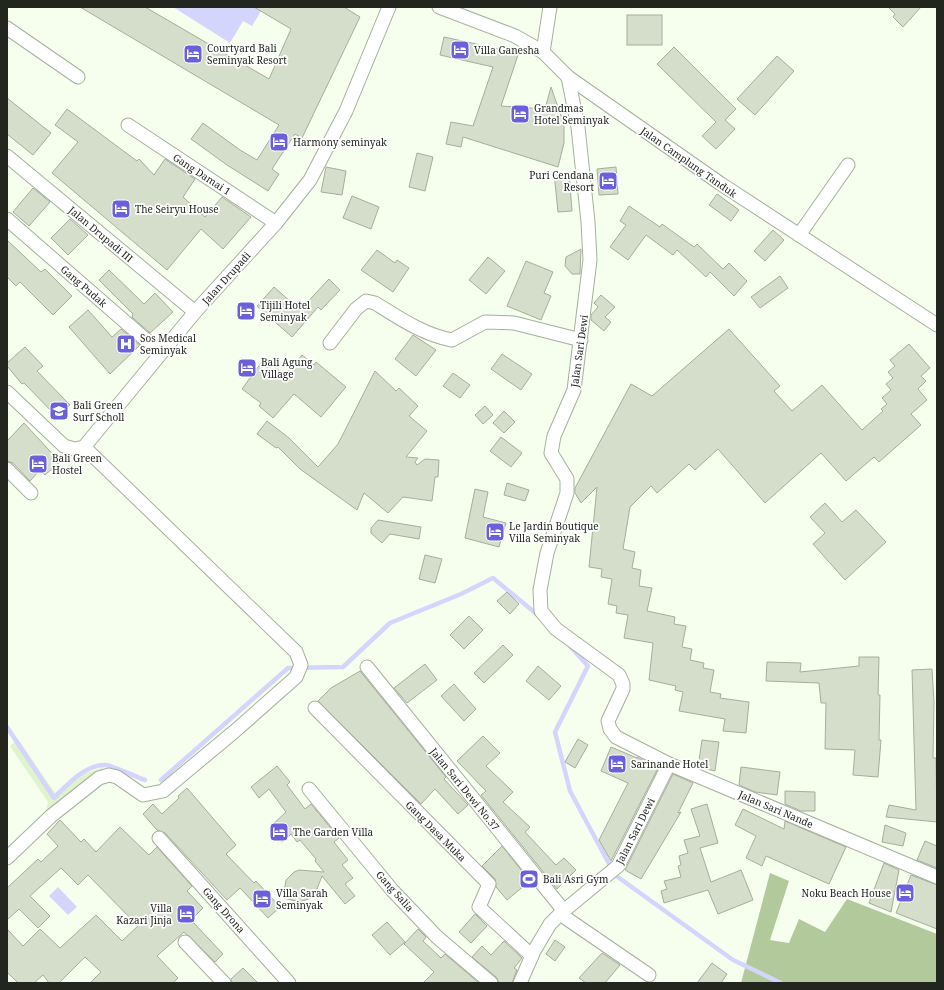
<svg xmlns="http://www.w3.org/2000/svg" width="944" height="990" font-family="'Noto Serif',serif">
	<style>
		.green { fill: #dff4ca }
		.forest { fill: #b2c99c }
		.water { fill: #d3d5fc }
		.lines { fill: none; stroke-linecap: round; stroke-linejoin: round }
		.stream { stroke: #d3d5fc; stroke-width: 4.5 }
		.building { fill: #d4deca; stroke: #a4ae9b }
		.street-casing { stroke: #a6b09d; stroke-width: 15 }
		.street { stroke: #fff; stroke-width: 13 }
		.labels { text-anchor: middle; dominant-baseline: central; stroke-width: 3.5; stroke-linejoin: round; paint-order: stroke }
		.poi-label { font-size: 10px; fill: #22261e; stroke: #fff; text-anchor: start }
		.street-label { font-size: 10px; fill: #22261e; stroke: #fff }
	</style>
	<rect width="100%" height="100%" fill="#f6ffee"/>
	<path class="green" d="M18 739 55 793C69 781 85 772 102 768L107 772H95L47 812 46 811 48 802 10 746Z"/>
	<path class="forest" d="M770 873 789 881 770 940 789 943 799 919 825 932 847 899 937 934V983H741Z"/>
	<g class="water">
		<path d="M173 7H254L261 11 252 26 243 21 230 43Z"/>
		<path d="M58 887 77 907 68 915 49 896Z"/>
	</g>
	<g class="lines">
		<g class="stream">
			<path d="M569 645 588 666 555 732 570 791 615 875 733 960 781 983"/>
			<path d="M7 727 54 798C67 785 84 765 105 765 112 765 136 777 145 780"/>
			<path d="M161 780 288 668 343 667 390 623 461 594 493 578 539 616"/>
		</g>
	</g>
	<g class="building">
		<path d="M80 7H145L269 79 291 29 254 7H344L360 17 302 138 295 134 272 169 279 174 268 191 227 165 191 139 203 123 240 150 257 160 279 125Z"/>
		<path d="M888 7H921L903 27 893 17 895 14Z"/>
		<rect x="627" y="15" width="35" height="30"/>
		<path d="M444 37 499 49 518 55 501 106 545 109 551 87 564 124V143L558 167 463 137 461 147 446 144 451 122 473 126 493 67 440 55Z"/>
		<path d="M674 47 736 109 725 120 735 129 716 149 702 136 716 122 657 64Z"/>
		<path d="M777 56 794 71 755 115 737 99Z"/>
		<path d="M7 98 51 133 33 155 7 134Z"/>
		<path d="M67 109 137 161 139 159 154 175 165 159 195 179 183 197 205 217 222 197 251 217 223 249 201 229 167 270 52 173 78 142 55 125Z"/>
		<path d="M417 153 433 157 425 191 409 187Z"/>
		<path d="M326 167 346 171 342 195 321 192Z"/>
		<path d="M616 167 618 194 599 195 597 169Z"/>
		<path d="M569 172 572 211 558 212 554 173Z"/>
		<path d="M33 188 50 202 29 226 13 212Z"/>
		<path d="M717 194 739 210 731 221 709 205Z"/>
		<path d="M352 196 379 207 371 229 343 218Z"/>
		<path d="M629 206 660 227 662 224 694 247 697 244 723 269 729 263 747 281 734 296 710 272 706 277 677 250 673 255 646 235 628 260 610 247 626 225 620 221Z"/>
		<path d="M70 219 88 235 68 255 51 238Z"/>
		<path d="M773 230 784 240 765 261 754 251Z"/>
		<path d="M7 240 41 272 45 269 72 296 53 315 20 282 16 286 7 277Z"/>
		<path d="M581 249 580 274H572L565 266 566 257Z"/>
		<path d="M377 250 395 263 397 260 409 268 393 292 361 270Z"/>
		<path d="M488 257 505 271 486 294 469 280Z"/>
		<path d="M526 261 553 272 544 293 551 296 541 320 507 306Z"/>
		<path d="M109 270 144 304 155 293 173 312 150 333 132 317 133 314 99 280Z"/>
		<path d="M780 276 788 288 760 308 751 297Z"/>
		<path d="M329 279 340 290 321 310 318 307 292 337 257 306 274 287 300 310Z"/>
		<path d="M601 295 615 307 605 317 611 322 604 331 591 320V315L598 307 594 303Z"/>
		<path d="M88 310 112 337 121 329 140 345 110 374 69 327Z"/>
		<path d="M729 329 780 386 774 391 792 411 822 385 862 430 883 411 881 409 887 404 882 398 891 390 886 384 893 378 888 372 895 366 890 360 909 344 930 368 921 376 926 381 918 389 927 400 911 414 921 425 879 462 874 457 846 481 821 453 765 503 718 449 695 470 689 464 657 493 651 486 630 507 623 549 635 552 632 568 641 570 639 586 652 588 647 611 675 617 674 624 686 626 682 647 692 649 690 660 704 663 703 668 714 670 710 692 721 694 720 698 749 702 746 733 723 731 725 719 679 711 683 692 675 690 676 686 649 680 653 643 624 638 628 615 616 613 617 606 608 604 612 579 601 577 602 569 589 567 597 487 581 503 575 493V488L631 384 652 396Z"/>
		<path d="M413 335 436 350 416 376 395 359Z"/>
		<path d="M25 347 43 366 37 371 70 405 57 417 24 383 22 384 7 366V363Z"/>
		<path d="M502 354 532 374 521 390 491 369Z"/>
		<path d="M302 355 314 365 316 362 346 387 321 417 294 394 273 418 259 406 261 403 242 389 264 359 285 375Z"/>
		<path d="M375 371 396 391 399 388 418 406 409 416 427 431 406 457 418 458 415 462 417 465 425 459 439 460 438 477H435L432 501 403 497 388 513 364 493 357 510 300 469 278 447 276 448 257 434 267 421 289 438 318 467 338 444Z"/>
		<path d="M453 373 470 385 460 398 443 386Z"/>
		<path d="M485 406 493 415 483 424 475 415Z"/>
		<path d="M504 411 515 422 504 433 493 423Z"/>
		<path d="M24 423 60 462 45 475 40 470 30 481 13 463 7 461V441Z"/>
		<path d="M501 437 522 453 511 467 490 451Z"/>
		<path d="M507 483 529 490 525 501 504 495Z"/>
		<path d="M475 489 488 492 483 517 506 523 499 547 465 538Z"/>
		<path d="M825 503 842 522 856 510 886 542 845 580 813 544 825 533 810 517Z"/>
		<path d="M378 520 421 527 419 539 390 534 382 543 371 533V528Z"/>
		<path d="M425 555 442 559 435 583 419 579Z"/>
		<path d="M507 592 519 604 510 614 497 601Z"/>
		<path d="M469 616 483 630 464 649 450 635Z"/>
		<path d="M503 645 513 655 484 683 474 673Z"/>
		<path d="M859 657H879L878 695H880L879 740H881L878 777 853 775 855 750 825 749 826 703H821L819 683 766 681 767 662 801 663 800 672 859 666Z"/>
		<path d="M425 664 437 680 407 703 394 688Z"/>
		<path d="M538 666 561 686 549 700 526 681Z"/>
		<path d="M932 669 934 702 933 758H936L937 822 886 817 889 805 916 810 912 670Z"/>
		<path d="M360 671 446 777 444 779 468 805 458 814 435 789 421 804 318 701 331 688Z"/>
		<path d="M454 684 476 709 464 721 441 696Z"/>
		<path d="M483 736 500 753 486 766 513 792 503 802 530 827 525 832 556 865 564 858 576 870 557 889 481 795 486 791 457 761Z"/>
		<path d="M578 739 588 745 575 768 565 762Z"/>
		<path d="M702 740 719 742 715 771 698 767Z"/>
		<path d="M611 747 637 758V757L658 768 611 861 599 840 628 783 601 771Z"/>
		<path d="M277 766 290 782 287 785 305 809 311 804 339 838 334 842 348 860 342 865 353 878 345 884 355 896 345 904 322 876 315 894 311 898 300 902 283 898 286 880 294 872 299 870 324 872 315 861 316 859 300 840 297 842 291 834 282 842 270 827 286 812 269 789 259 798 251 787Z"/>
		<path d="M741 767 780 772 777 795 755 792 739 785Z"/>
		<path d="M673 774 693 783 678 813 681 812 641 879 625 870Z"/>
		<path d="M187 788 236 845 226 854 254 883 256 881 280 907 268 918 240 888 227 900 165 833 157 830 143 814 153 804 162 814 179 798 178 796Z"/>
		<path d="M785 791 815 792V811H801L785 804Z"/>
		<path d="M707 804 718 843 700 848 711 882 741 870 753 900 718 914 708 890 664 903 661 891 667 889 664 881 681 877 678 866 681 865 679 856 688 853 684 840 700 836 691 809Z"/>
		<path d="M743 809 784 829 785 821 846 847 829 884 766 856 762 866 746 858 756 836 735 825Z"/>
		<path d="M60 820 81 842 84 839 96 852 120 827 149 855 157 847 192 886 187 891 203 908 191 920 223 954 215 962 184 932 157 956 178 978 173 983H90L101 972 85 957 59 983H49L43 975 34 983H18L7 972V929L23 946 40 929 60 948 96 915 122 941 138 926 88 875 78 885 61 868 30 896 50 916 38 928 19 909 7 920V888L38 859 41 862 58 846 47 834Z"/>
		<path d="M885 825 906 833 903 846 882 842Z"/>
		<path d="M925 841 937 846V868L917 860Z"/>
		<path d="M502 846 530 881 507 900 496 887 495 879 482 866Z"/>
		<path d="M884 863 899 870 891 912 869 903Z"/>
		<path d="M911 875 937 885V929L896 913Z"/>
		<path d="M475 914 487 926 471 943 459 932Z"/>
		<path d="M387 922 405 942 390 955 372 935Z"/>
		<path d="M418 929 426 937 423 941 441 958 445 954 479 983H423L434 972 404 944Z"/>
		<path d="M555 940 565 947 555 961 546 954Z"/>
		<path d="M504 941 522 958 514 968 517 970 512 983H499L496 977 472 957 482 946 491 955Z"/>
		<path d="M602 953 620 965 605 983H586L579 978Z"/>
		<path d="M712 963 727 974 721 983H697Z"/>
		<path d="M243 968 258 983H232L231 979Z"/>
	</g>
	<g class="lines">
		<defs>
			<g id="street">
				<path d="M439 7 515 36 543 52 568 77 721 184 937 325"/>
				<path d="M7 28 78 77"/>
				<path d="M543 52 550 7"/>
				<path d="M568 77 578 127 588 222 590 260 574 390 554 436 551 453 567 479V493L547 553 540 590 541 611 556 629 619 675 623 684V689L608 721 610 729 616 737 669 764 937 877"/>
				<path d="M128 125 276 223"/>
				<path d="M7 156 195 312"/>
				<path d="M7 219 161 353"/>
				<path d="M799 235 848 165"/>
				<path d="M330 343 356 309 366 301 375 303C399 318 424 335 452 340L485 322 514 323 581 340"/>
				<path d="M7 392 64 446 74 449 84 447 195 312 276 223 310 180 346 111 389 7"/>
				<path d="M7 469 31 493"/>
				<path d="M367 667 564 911"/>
				<path d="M315 708 489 884 479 907 532 956"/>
				<path d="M309 789 392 890 437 937 491 983"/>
				<path d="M159 838 289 983"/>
				<path d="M7 858 51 816 99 778 109 775 117 777 143 795 163 791 170 785 235 731 296 677 301 665 296 652 84 447"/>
				<path d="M560 914 649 975"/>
				<path d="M185 942 224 983"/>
				<path d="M520 983 534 951 550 924 560 914 618 866 669 764"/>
			</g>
		</defs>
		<use href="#street" class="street-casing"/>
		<use href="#street" class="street"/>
	</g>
	<defs>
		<symbol id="hotel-square" viewBox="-11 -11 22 22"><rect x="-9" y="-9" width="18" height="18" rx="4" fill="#6a60da" stroke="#fff"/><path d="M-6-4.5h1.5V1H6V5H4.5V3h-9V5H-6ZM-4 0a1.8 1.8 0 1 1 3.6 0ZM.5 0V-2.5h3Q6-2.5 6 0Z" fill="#fff"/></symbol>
		<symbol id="hospital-square" viewBox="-11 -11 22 22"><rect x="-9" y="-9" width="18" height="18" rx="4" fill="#6a60da" stroke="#fff"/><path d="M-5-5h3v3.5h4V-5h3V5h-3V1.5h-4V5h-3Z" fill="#fff"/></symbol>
		<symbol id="school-square" viewBox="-11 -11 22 22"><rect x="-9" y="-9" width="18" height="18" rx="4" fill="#6a60da" stroke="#fff"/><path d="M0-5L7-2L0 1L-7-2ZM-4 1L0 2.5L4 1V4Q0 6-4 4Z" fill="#fff"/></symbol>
		<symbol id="stadium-square" viewBox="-11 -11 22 22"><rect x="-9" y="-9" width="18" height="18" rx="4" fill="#6a60da" stroke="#fff"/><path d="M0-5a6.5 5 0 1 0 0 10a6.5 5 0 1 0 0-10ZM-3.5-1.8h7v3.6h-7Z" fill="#fff"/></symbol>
	</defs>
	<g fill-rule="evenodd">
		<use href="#hotel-square" x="449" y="39" width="22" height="22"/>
		<use href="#hotel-square" x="182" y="43" width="22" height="22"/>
		<use href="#hotel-square" x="509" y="103" width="22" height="22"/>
		<use href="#hotel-square" x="268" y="131" width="22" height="22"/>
		<use href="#hotel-square" x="597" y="170" width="22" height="22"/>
		<use href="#hotel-square" x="110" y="198" width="22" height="22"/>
		<use href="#hotel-square" x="235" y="300" width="22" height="22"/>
		<use href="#hospital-square" x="115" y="333" width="22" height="22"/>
		<use href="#hotel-square" x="236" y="357" width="22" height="22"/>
		<use href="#school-square" x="48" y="400" width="22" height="22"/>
		<use href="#hotel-square" x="27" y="453" width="22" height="22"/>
		<use href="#hotel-square" x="484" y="521" width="22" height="22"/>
		<use href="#hotel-square" x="606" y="753" width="22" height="22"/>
		<use href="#hotel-square" x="268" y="821" width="22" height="22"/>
		<use href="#stadium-square" x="518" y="868" width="22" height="22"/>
		<use href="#hotel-square" x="894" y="882" width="22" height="22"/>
		<use href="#hotel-square" x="251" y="888" width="22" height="22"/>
		<use href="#hotel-square" x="175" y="903" width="22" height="22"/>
	</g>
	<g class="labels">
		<g class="poi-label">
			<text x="207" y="48">Courtyard Bali<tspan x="207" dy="12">Seminyak Resort</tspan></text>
			<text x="474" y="50">Villa Ganesha</text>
			<text x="534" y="108">Grandmas<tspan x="534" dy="12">Hotel Seminyak</tspan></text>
			<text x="293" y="142">Harmony seminyak</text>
			<text x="594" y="175" text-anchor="end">Puri Cendana<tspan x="594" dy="12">Resort</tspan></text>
			<text x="135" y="209">The Seiryu House</text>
			<text x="260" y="305">Tijili Hotel<tspan x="260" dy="12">Seminyak</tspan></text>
			<text x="140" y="338">Sos Medical<tspan x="140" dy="12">Seminyak</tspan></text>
			<text x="261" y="362">Bali Agung<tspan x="261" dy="12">Village</tspan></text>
			<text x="73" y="405">Bali Green<tspan x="73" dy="12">Surf Scholl</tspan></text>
			<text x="52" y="458">Bali Green<tspan x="52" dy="12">Hostel</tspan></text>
			<text x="509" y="526">Le Jardin Boutique<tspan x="509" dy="12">Villa Seminyak</tspan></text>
			<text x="631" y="764">Sarinande Hotel</text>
			<text x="293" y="832">The Garden Villa</text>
			<text x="543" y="879">Bali Asri Gym</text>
			<text x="276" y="893">Villa Sarah<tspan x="276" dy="12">Seminyak</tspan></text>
			<text x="891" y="893" text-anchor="end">Noku Beach House</text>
			<text x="172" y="908" text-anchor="end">Villa<tspan x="172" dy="12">Kazari Jinja</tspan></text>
		</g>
		<g class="street-label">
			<text transform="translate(689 162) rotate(35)">Jalan Camplung Tanduk</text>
			<text transform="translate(202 174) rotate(33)">Gang Damai 1</text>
			<text transform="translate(101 234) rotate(40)">Jalan Drupadi III</text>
			<text transform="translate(226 278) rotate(-48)">Jalan Drupadi</text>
			<text transform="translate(84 286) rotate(41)">Gang Pudak</text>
			<text transform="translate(579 351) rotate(-82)">Jalan Sari Dewi</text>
			<text transform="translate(465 789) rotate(51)">Jalan Sari Dewi No.37</text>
			<text transform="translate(776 809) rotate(23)">Jalan Sari Nande</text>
			<text transform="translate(436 831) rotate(45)">Gang Dasa Muka</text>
			<text transform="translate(635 831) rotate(-63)">Jalan Sari Dewi</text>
			<text transform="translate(395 891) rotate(48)">Gang Salia</text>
			<text transform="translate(224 910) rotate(48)">Gang Drona</text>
		</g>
	</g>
	<rect width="944" height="990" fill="none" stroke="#22261e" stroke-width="16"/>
</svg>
